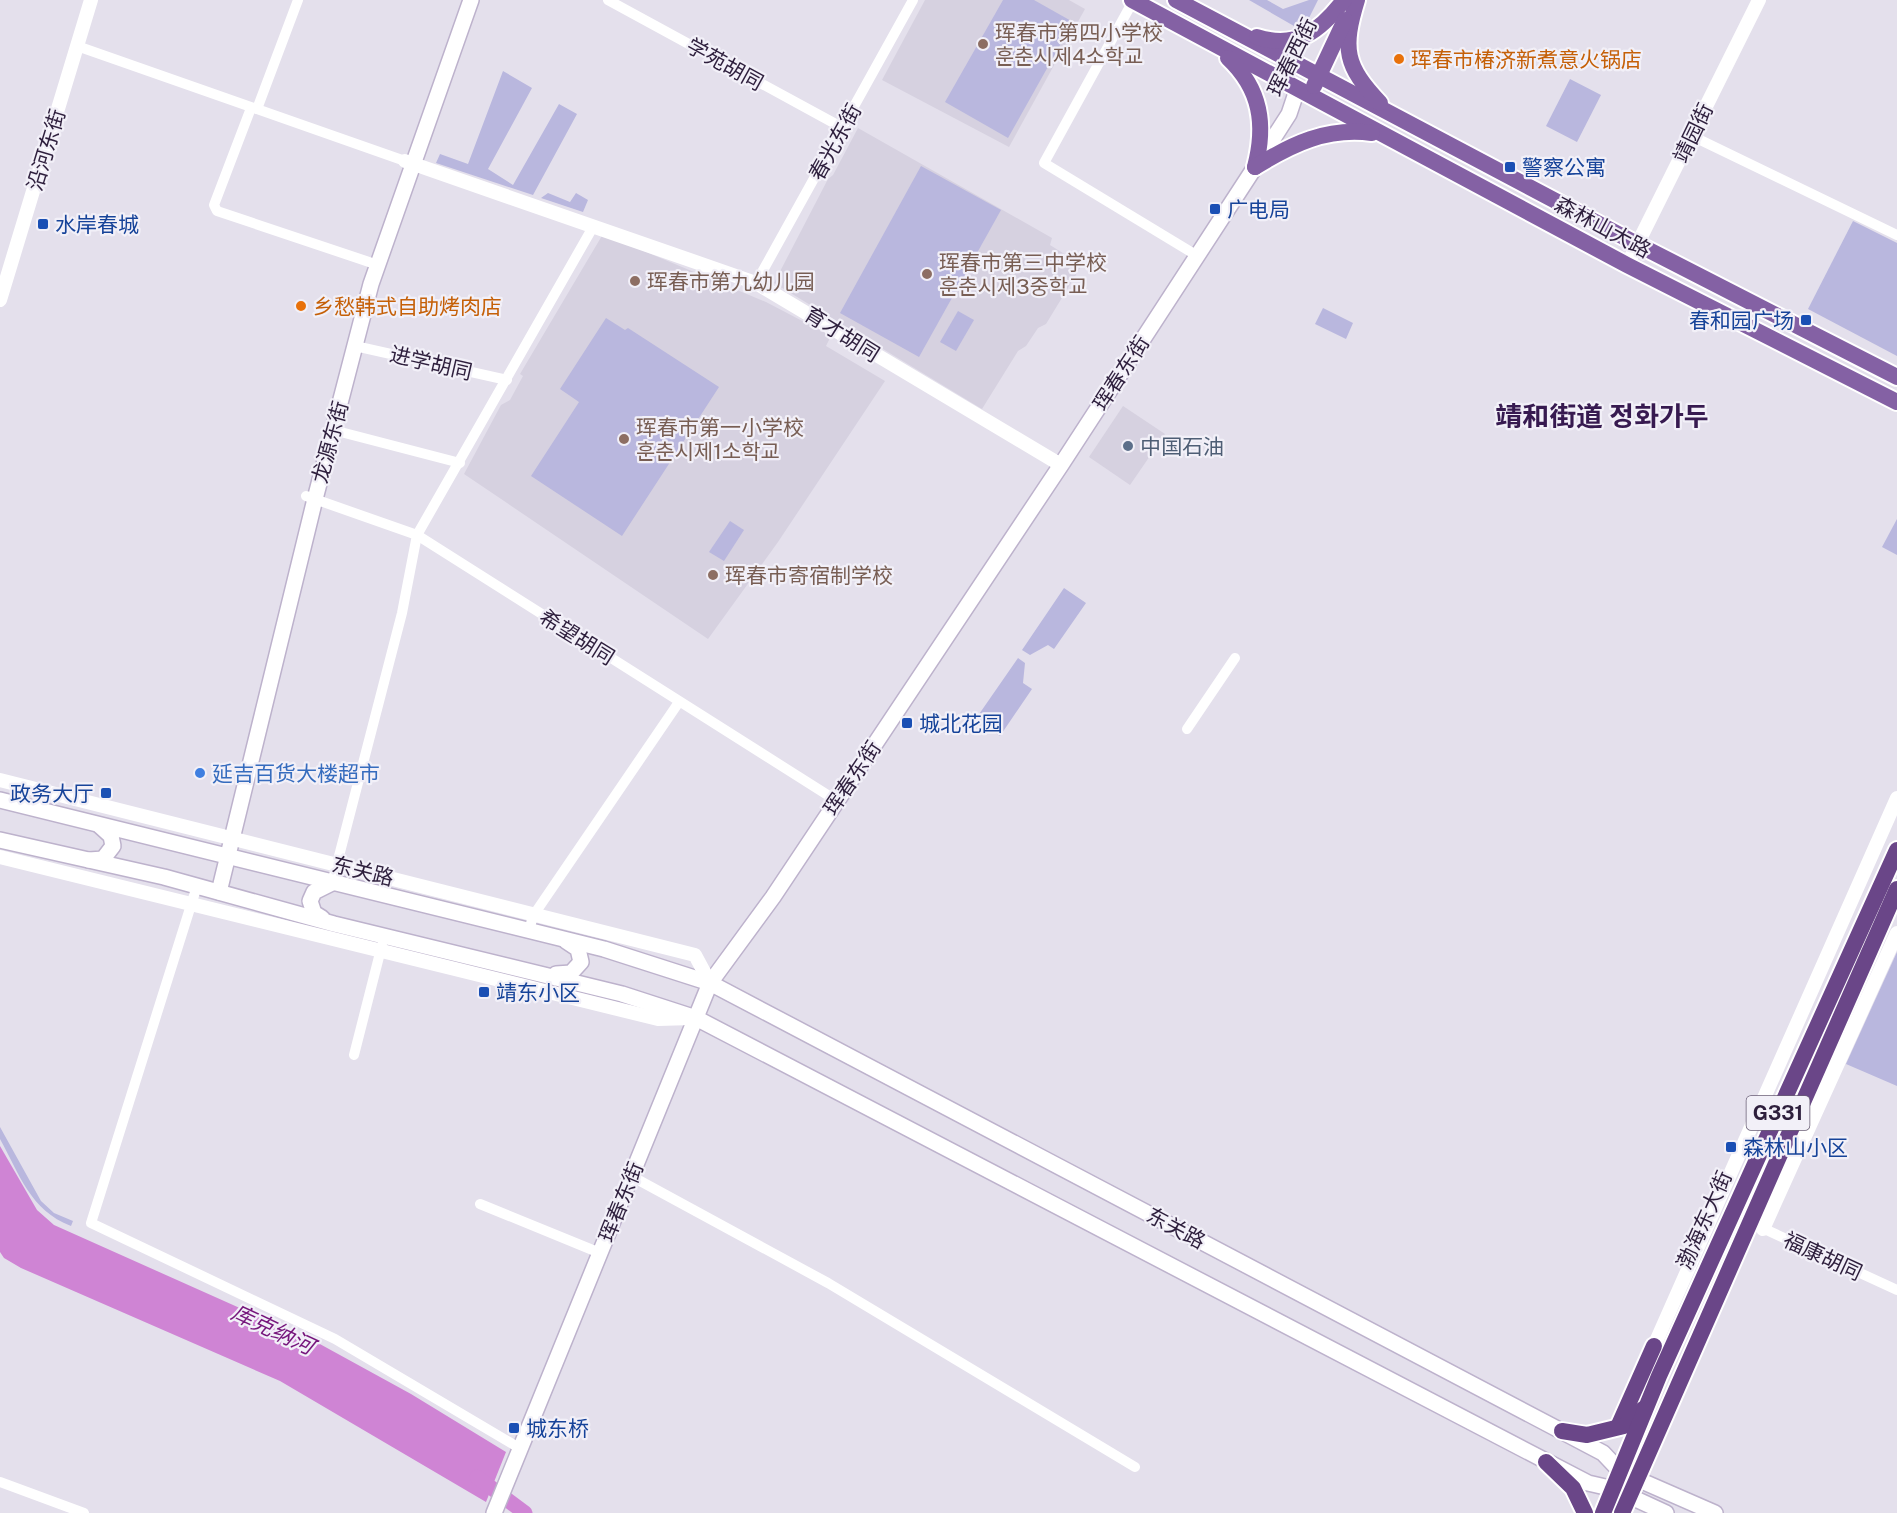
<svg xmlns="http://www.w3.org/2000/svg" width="1897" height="1513" font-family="'Public Sans','Noto Sans SC','Noto Sans KR',sans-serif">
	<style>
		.built { fill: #d6d1e0 }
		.green { fill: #b9b7de }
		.water { fill: #cf84d4 }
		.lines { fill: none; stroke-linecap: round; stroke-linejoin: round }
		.river { stroke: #cf84d4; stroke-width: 15 }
		.secondary-casing { stroke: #bdb2cc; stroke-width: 18 }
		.primary-casing { stroke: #fff; stroke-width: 20 }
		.trunk-casing { stroke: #fff; stroke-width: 20 }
		.minor { stroke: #fff; stroke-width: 10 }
		.tertiary { stroke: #fff; stroke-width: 14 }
		.secondary { stroke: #fff; stroke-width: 15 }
		.primary { stroke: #8461a4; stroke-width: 16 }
		.trunk { stroke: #6a4688; stroke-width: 16 }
		.education-dot { fill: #8d6e63; stroke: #f2f0f8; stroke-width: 2 }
		.food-dot { fill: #e8710a; stroke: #f2f0f8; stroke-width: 2 }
		.transit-dot { fill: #1a4fb4; stroke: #f2f0f8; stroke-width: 2 }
		.service-dot { fill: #5c6f8a; stroke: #f2f0f8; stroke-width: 2 }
		.shop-dot { fill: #3f7fe0; stroke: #f2f0f8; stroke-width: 2 }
		.labels { text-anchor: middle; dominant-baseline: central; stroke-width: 4.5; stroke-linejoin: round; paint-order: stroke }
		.shield { fill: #f2f0f8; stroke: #695e75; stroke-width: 1.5 }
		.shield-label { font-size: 20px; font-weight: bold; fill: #2e1f3d }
		.education-label { font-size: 21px; fill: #785e54; stroke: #f2f0f8; text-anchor: start }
		.street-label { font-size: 21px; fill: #2e1f3d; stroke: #f2f0f8 }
		.food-label { font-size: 21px; fill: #c56008; stroke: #f2f0f8; text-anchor: start }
		.transit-label { font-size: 21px; fill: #164399; stroke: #f2f0f8; text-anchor: start }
		.service-label { font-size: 21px; fill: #4e5e75; stroke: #f2f0f8; text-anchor: start }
		.shop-label { font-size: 21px; fill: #366cbe; stroke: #f2f0f8; text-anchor: start }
		.water-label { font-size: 22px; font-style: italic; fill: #76167c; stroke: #f2f0f8 }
		.district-label { font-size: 27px; font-weight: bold; fill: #371a50; stroke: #f2f0f8 }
	</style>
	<rect width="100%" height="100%" fill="#e4e0ec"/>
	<g class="built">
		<path d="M925 0H1069L1085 9 1009 147 882 80Z"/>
		<path d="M858 128 1052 238 1050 245 1082 265 1046 324 1038 328 1026 346 1018 351 982 409 774 283 828 179 833 175Z"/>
		<path d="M603 234 766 302 831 336 826 346 885 381 778 542 708 639 464 474 501 405 510 400 523 376 520 374Z"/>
		<path d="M1123 406 1165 434 1130 485 1089 457Z"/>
	</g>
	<g class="green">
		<path d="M1003 0H1034L1073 22 1008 138 945 102Z"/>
		<path d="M1249 0H1267L1283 9 1309 0H1318L1307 22 1294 26Z"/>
		<path d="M503 71 532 88 488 169 513 185 559 104 577 114 533 195 436 163 440 154 468 164Z"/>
		<path d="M1570 79 1601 95 1577 142 1546 126Z"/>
		<path d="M921 166 1001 210 919 357 840 313Z"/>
		<path d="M548 193 570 202 576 193 588 200 583 212 541 198Z"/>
		<path d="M1853 221 1897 243V356L1808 309Z"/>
		<path d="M1323 308 1353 323 1346 339 1315 324Z"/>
		<path d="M958 311 974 320 956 351 940 342Z"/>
		<path d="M606 318 625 330 628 328 719 387 622 536 531 476 579 402 560 389Z"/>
		<path d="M1897 519V555L1882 547Z"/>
		<path d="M730 521 744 530 724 561 709 552Z"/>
		<path d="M1064 588 1086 603 1054 649 1048 645 1030 655 1022 650Z"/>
		<path d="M1018 658 1025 663 1023 683 1032 689 1000 736 975 720Z"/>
		<path d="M1897 952V1086L1846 1064Z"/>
		<path d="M0 1127 41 1201 54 1213 73 1221 71 1226C30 1210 20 1175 0 1139Z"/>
	</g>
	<path class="water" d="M0 1146 37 1210 54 1225 318 1343 411 1394 506 1452 486 1502 280 1381 21 1268 4 1258 0 1252Z"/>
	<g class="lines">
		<path class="river" d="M477 1477 525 1513"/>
		<defs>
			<g id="secondary">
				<path d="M0 800 604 949 710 983 1603 1453 1621 1472 1715 1513"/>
				<path d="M0 840 164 877 334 924 622 994 696 1018 1588 1483 1614 1489 1666 1513"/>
				<path d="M89 860 103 859 113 846 111 836 100 826"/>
				<path d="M219 892 315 499 371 284 471 0"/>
				<path d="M322 918 314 913 310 901 314 892 332 883"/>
				<path d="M556 974 571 973 581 962 578 949 566 941"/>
				<path d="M494 1513 710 983 773 897 1061 465 1255 167 1289 114 1297 90"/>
			</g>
			<g id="primary">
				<path d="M1132 0 1627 265 1897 402"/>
				<path d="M1176 0 1637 244 1897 377"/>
				<path d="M1357 0C1342 49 1345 66 1380 103"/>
				<path d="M1257 37C1297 50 1321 30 1344 0"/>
				<path d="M1228 58C1261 89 1266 125 1255 167"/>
				<path d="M1314 86 1345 20"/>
				<path d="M1255 167C1292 144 1327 127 1372 133"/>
			</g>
			<g id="trunk">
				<path d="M1618 1427 1654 1346"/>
				<path d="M1562 1431 1587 1435 1624 1426 1643 1409"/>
				<path d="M1546 1462 1573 1488 1585 1513"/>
				<path d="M1603 1513 1659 1376 1897 850"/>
				<path d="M1622 1513 1897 889"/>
			</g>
		</defs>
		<use href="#secondary" class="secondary-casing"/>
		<use href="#primary" class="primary-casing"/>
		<use href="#trunk" class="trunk-casing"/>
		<g class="minor">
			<path d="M608 0 843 128"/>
			<path d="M1133 1 1044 163 1196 255"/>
			<path d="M77 46 405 161"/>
			<path d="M251 108 214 205 217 211 378 265"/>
			<path d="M257 109 298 0"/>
			<path d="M1692 136 1897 235"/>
			<path d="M756 283 913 0"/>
			<path d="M355 346 507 380"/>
			<path d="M333 430 460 463"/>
			<path d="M306 496 417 535 837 801"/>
			<path d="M1187 729 1235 658"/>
			<path d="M332 883 402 613 417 535 593 227"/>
			<path d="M197 886 91 1223 335 1339 521 1449"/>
			<path d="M529 931 533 916 679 702"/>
			<path d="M354 1055 382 945"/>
			<path d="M631 1176 828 1283 1135 1467"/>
			<path d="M480 1204 600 1253"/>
			<path d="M1758 1226 1897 1290"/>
			<path d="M0 1482 84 1513"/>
		</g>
		<g class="tertiary">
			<path d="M405 161 756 283 1061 465"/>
			<path d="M1627 265 1759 0"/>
			<path d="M0 300 91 0"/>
			<path d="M0 780 695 955 710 983"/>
			<path d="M0 857 658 1019 692 1018"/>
			<path d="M1763 1229 1897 933"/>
			<path d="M1654 1346 1897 798"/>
		</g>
		<use href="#secondary" class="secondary"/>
		<use href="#primary" class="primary"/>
		<use href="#trunk" class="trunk"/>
	</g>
	<g class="education-dot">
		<circle cx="983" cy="44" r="6"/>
		<circle cx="927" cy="274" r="6"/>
		<circle cx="635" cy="281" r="6"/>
		<circle cx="624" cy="439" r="6"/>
		<circle cx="713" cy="575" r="6"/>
	</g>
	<g class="food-dot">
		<circle cx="1399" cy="59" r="6"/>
		<circle cx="301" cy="306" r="6"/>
	</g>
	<g class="transit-dot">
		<rect x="1504" y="161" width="12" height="12" rx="3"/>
		<rect x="1209" y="203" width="12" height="12" rx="3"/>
		<rect x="37" y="218" width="12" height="12" rx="3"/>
		<rect x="1800" y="314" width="12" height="12" rx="3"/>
		<rect x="901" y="717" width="12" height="12" rx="3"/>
		<rect x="100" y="787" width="12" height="12" rx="3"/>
		<rect x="478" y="986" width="12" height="12" rx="3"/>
		<rect x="1725" y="1141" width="12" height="12" rx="3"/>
		<rect x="508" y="1422" width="12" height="12" rx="3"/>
	</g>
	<circle class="service-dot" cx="1128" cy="446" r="6"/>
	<circle class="shop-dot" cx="200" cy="773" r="6"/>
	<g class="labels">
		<rect class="shield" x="1746.5" y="1096" width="63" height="34" rx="4.5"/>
		<g class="shield-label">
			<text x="1778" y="1113">G331</text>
		</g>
		<g class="education-label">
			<text x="995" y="32">珲春市第四小学校<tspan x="995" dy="24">훈춘시제4소학교</tspan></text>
			<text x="939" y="262">珲春市第三中学校<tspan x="939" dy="24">훈춘시제3중학교</tspan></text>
			<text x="647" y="281">珲春市第九幼儿园</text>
			<text x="636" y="427">珲春市第一小学校<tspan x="636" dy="24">훈춘시제1소학교</tspan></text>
			<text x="725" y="575">珲春市寄宿制学校</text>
		</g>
		<g class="street-label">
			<text transform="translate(1292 57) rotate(-64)">珲春西街</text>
			<text transform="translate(725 64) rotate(29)">学苑胡同</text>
			<text transform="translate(1693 133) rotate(-64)">靖园街</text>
			<text transform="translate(835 142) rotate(-61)">春光东街</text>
			<text transform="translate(46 150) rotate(-73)">沿河东街</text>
			<text transform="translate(1603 227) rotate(28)">森林山大路</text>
			<text transform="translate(842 334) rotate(32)">育才胡同</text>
			<text transform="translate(431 363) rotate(13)">进学胡同</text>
			<text transform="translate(1121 373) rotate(-57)">珲春东街</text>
			<text transform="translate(330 442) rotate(-75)">龙源东街</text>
			<text transform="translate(577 637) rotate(32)">希望胡同</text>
			<text transform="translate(852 778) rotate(-56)">珲春东街</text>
			<text transform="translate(363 871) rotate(14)">东关路</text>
			<text transform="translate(621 1202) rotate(-68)">珲春东街</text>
			<text transform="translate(1704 1220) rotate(-66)">渤海东大街</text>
			<text transform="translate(1176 1228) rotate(28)">东关路</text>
			<text transform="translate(1823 1256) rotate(25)">福康胡同</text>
		</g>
		<g class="food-label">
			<text x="1411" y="59">珲春市椿济新煮意火锅店</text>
			<text x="313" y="306">乡愁韩式自助烤肉店</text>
		</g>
		<g class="transit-label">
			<text x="1522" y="167">警察公寓</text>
			<text x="1227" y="209">广电局</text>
			<text x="55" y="224">水岸春城</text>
			<text x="1794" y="320" text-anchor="end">春和园广场</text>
			<text x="919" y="723">城北花园</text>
			<text x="94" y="793" text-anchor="end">政务大厅</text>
			<text x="496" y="992">靖东小区</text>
			<text x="1743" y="1147">森林山小区</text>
			<text x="526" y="1428">城东桥</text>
		</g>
		<g class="service-label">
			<text x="1140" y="446">中国石油</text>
		</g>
		<g class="shop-label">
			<text x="212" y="773">延吉百货大楼超市</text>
		</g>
		<g class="water-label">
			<text transform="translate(273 1329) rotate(25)">库克纳河</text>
		</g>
		<g class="district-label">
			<text x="1602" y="416">靖和街道 정화가두</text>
		</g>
	</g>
</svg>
